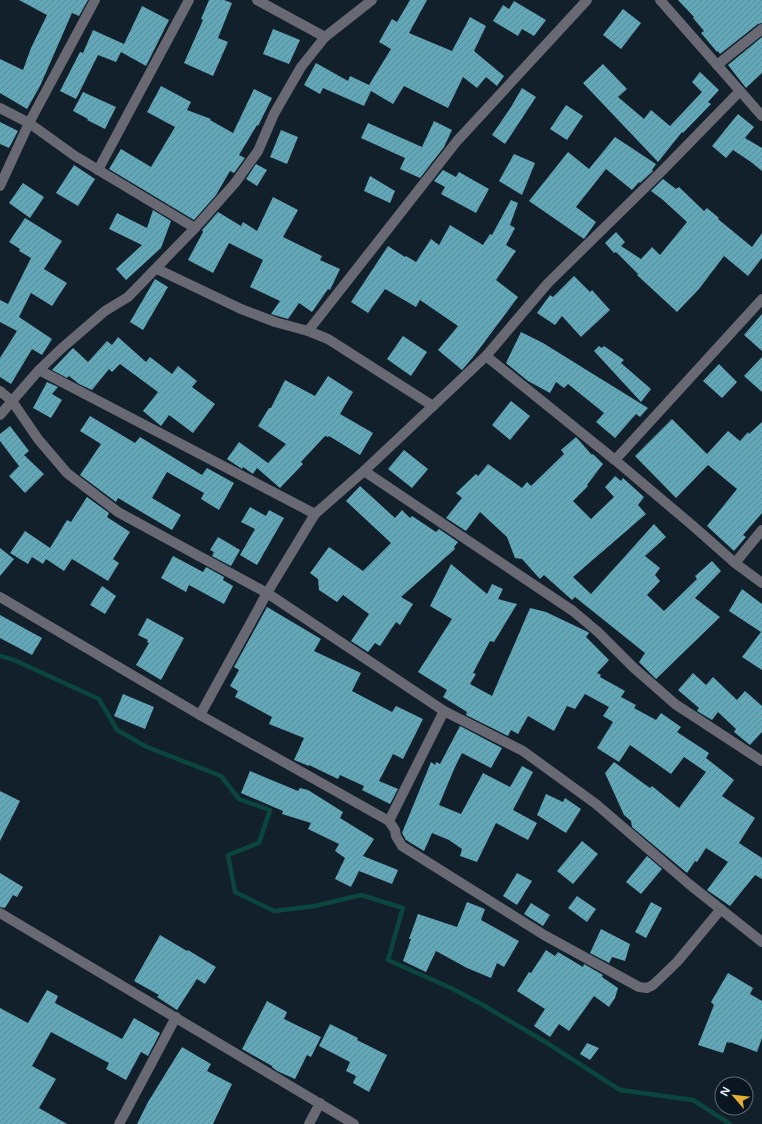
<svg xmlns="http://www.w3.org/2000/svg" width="762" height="1124" font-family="'Open Sans',sans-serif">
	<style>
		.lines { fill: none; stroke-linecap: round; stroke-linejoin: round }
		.stream { stroke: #0a463e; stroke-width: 4.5 }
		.building { fill: url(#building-hatch) }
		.minor { stroke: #686972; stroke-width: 10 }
	</style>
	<defs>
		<pattern id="building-hatch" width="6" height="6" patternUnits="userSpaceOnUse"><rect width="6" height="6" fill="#62a8b8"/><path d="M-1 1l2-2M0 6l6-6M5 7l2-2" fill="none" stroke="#598b96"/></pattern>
	</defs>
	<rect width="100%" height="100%" fill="#12202c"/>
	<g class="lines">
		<path class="stream" d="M0 656 14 660 99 699 117 730 147 747 221 776 239 799 270 810 259 843 228 855 235 892 274 911 315 906 361 895 403 908 388 960 451 988 483 1005 547 1043 620 1090 693 1100 730 1124"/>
	</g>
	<g class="building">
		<path d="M19 0H88L79 16 72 13 40 86 27 109 0 93V59L23 70 31 48 47 15Z"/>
		<path d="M209 0H224L232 3 218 38 228 42 213 76 184 63 203 20 201 19Z"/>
		<path d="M410 0H427L409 33 452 51 470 17 486 26 474 51 504 76 497 86 486 77 477 88 463 77 448 108 404 86 393 104 371 91 364 106 323 88 320 94 304 85 316 63 348 81 350 76 369 85 391 49 379 42 392 19 397 22Z"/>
		<path d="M678 0H762V23L758 24 720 54 718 51 717 52 701 33 704 31 693 18 694 17Z"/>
		<path d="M514 1 546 20 534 36 522 29 518 36 493 21 503 5 509 9Z"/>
		<path d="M142 6 169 20 146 66 121 52 116 62 98 55 76 99 60 91 80 52 83 53 93 30 124 44Z"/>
		<path d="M623 9 641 23 621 49 603 35Z"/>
		<path d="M273 29 300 40 289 64 263 54Z"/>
		<path d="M762 37V73L746 88 728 65Z"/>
		<path d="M603 64 627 89 618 97 644 119 651 110 670 126 702 92 692 82 700 72 719 90 708 102 711 104 683 133 682 132 658 162 583 83Z"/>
		<path d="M161 86 191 102 187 110 211 119 210 120 233 133 254 89 272 98 258 126 257 125 239 155 245 158 234 173 230 171 216 195 194 220 109 169 121 149 151 167 175 127 147 112Z"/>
		<path d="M522 88 536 97 505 144 492 135 511 107Z"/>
		<path d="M83 92 116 107 105 129 87 120 88 119 73 111Z"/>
		<path d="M566 105 583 116 567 140 550 129Z"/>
		<path d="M738 114 754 127 745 138 762 148V171L751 162 733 150 726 158 712 146Z"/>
		<path d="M434 121 452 130 444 147 420 178 400 169 405 158 361 138 368 123 422 147Z"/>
		<path d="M0 122 18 131 9 148 0 144Z"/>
		<path d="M281 130 298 137 287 164 270 157Z"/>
		<path d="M615 137 656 164 652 170 653 171 640 183 639 182 632 190 606 169 576 207 596 222 584 239 529 201 568 152 589 169Z"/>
		<path d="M514 154 535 163 522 195 499 181Z"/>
		<path d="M256 164 267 170 257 186 246 179Z"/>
		<path d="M74 165 95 179 78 206 56 193Z"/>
		<path d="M443 170 456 177 459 172 489 189 476 213 441 194 445 187 434 181Z"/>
		<path d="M370 176 395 191 390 203 364 191Z"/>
		<path d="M663 179 676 189 679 187 704 211 707 208 719 218 718 219 752 247 762 233V258L748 276 724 256 699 289 677 312 637 275 638 274 616 252 614 253 605 243 616 232 625 242 621 246 641 259 652 247 660 255 687 222 663 200 651 191Z"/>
		<path d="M23 183 44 197 30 218 9 203Z"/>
		<path d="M273 197 298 210 283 237 322 256 320 260 340 269 330 290 328 289 312 312 299 303 288 319 271 314 280 301 250 287 263 260 229 243 213 273 188 260 203 232 202 230 218 212 241 226 243 222 257 231Z"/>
		<path d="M511 200 518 203 510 225 515 228 506 245 516 251 496 280 518 297 474 356 462 370 438 350 458 326 420 300 416 307 385 289 368 313 351 302 388 246 405 257 406 256 416 262 431 239 439 245 450 225 483 245 490 234 492 235Z"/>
		<path d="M153 210 171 221 161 248 126 280 116 269 142 245 109 229 117 213 147 228Z"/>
		<path d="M25 218 62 241 44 269 67 283 52 306 31 293 19 317 52 339 42 355 32 349 11 384 0 377V358L17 331 0 322V300L8 304 31 258 19 251 20 249 9 242Z"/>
		<path d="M574 276 590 292 592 290 610 310 581 337 562 316 555 325 537 313 550 295 553 297Z"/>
		<path d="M155 279 168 287 143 330 130 322Z"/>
		<path d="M762 314V351L744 335Z"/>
		<path d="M521 332 543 343 648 408 640 417 636 414 615 438 596 422 604 413 568 384 564 388 556 382 550 393 528 381 506 363Z"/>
		<path d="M403 336 427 352 411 376 387 359Z"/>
		<path d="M118 337 146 362 150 357 172 374 178 366 197 381 192 387 215 404 193 433 169 415 161 426 143 411 158 392 120 364 112 372 109 369 92 390 79 384 69 376 67 378 52 370 73 348 88 362 107 341 112 345Z"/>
		<path d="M599 346 602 348 604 346 624 360 621 363 651 389 641 402 594 351Z"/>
		<path d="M762 357V392L744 376Z"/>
		<path d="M719 364 737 382 722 398 703 381Z"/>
		<path d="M328 376 353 392 340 414 373 433 360 455 329 436 328 437 325 436 301 462 303 464 280 488 257 468 253 474 243 467 242 469 227 459 239 442 268 463 286 444 258 426 269 408H271L285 380 315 396Z"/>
		<path d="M47 382 58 387 52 394 62 400 51 418 33 408Z"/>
		<path d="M511 401 530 416 510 440 492 425Z"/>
		<path d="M90 416 135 443 140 437 202 475 207 468 234 483 219 510 201 499 204 493 167 472 152 498 181 515 172 530 118 498 116 502 80 475 101 444 80 431Z"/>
		<path d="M672 419 707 454 728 431 740 441 748 432 749 434 762 422V513L743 535 746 537 734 551 707 526 737 489 708 465 676 498 635 456Z"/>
		<path d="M10 426 29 451 24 455 44 474 25 493 9 476 19 466 0 441V434Z"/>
		<path d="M576 437 592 455 593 454 603 464 587 485 588 486 573 501 591 519 614 497 605 487 615 476 621 481 623 478 644 497 638 505 646 514 573 577 591 594 654 524 666 537 645 556 660 568 655 575 660 581 647 595 664 611 697 579 695 576 712 561 721 571 695 598 720 617 656 679 639 662 645 653 575 597 572 600 544 575 540 579 522 559 515 558 507 537 480 512 466 531 446 518 462 498 456 493 476 474 478 476 488 464 522 488 527 482 531 486 564 454 561 450Z"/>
		<path d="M404 450 428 469 412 488 388 469Z"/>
		<path d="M360 486 395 518 402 510 410 518 412 516 436 532 439 529 458 542 454 547 455 549 401 597 413 604 400 625 396 622 380 646 375 643 368 652 351 641 369 614 343 595 337 602 319 590 318 579 310 573 329 547 363 571 391 543 346 501Z"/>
		<path d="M87 497 109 513 107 517 130 532 113 559 119 563 108 581 72 559 64 571 46 559 43 564 32 557 28 564 10 553 25 531 50 548 67 520 71 522Z"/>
		<path d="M250 507 266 516 269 510 284 518 257 565 240 555 255 529 241 522Z"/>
		<path d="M218 537 240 550 231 566 212 556 214 552 210 550Z"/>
		<path d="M0 548 14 559 0 576Z"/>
		<path d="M173 556 203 572 206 567 224 577 223 580 233 586 224 604 189 585 186 592 161 578Z"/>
		<path d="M451 564 487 594 492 584 503 589 498 599 517 604 494 642 490 641 473 673 476 674 470 684 492 696 530 608 546 612 588 632 589 633 586 637 609 660 597 673 601 675 600 677 625 691 621 697 636 705 634 708 656 720 661 713 681 727 677 732 709 753 706 758 734 780 722 796 755 818 739 843 762 858V879L755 875 730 906 707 890 728 862 706 848 697 862 695 861 687 873 632 827 631 821 624 815 605 773 614 762 650 788 652 786 679 808 706 772 684 757 671 774 630 745 619 762 597 748 613 722 603 716 609 707 585 694 575 709 567 706 554 731 528 716 518 734 511 730 508 736 466 715 467 712 443 697 447 690 418 672 452 619 430 606Z"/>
		<path d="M102 586 116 596 105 614 90 605Z"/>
		<path d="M742 589 762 604V670L742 657 761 632 729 611Z"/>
		<path d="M267 607 321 639 314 651 361 673 352 691 392 712 396 706 423 719 403 759 393 754 379 781 398 789 390 804 362 790 364 786 340 775 338 779 309 765V766L294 760 304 738 269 724 272 717 235 697 238 691 230 686 239 670 234 667Z"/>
		<path d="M0 615 42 638 32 655 0 638Z"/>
		<path d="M147 618 184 638 161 680 136 665 149 643 147 642 148 640 138 635Z"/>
		<path d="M693 673 706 685 713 677 737 700 745 691 762 706V732L750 745 734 732 736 729 718 712 712 720 697 711 699 708 678 690Z"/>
		<path d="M123 694 154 707 145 729 114 716Z"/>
		<path d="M460 726 502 748 491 768 462 753 455 767 439 805 461 814 483 773 510 787 522 766 533 772 513 810 537 823 528 840 496 823 477 862 460 856 462 849 449 840 432 833 424 851 406 840 402 833 431 762 435 765 436 762 440 764Z"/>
		<path d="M250 771 298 791 300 788 308 790 343 812 340 818 374 839 363 856 398 870 392 884 359 871 351 887 335 879 345 858 335 851 339 844 308 829 311 823 282 814 283 811 241 793Z"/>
		<path d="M0 791 20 801 0 841Z"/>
		<path d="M546 794 563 802 565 798 581 809 566 833 537 815Z"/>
		<path d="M582 841 598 854 573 884 557 871Z"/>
		<path d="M647 856 662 869 641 894 626 882Z"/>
		<path d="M0 873 23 887 17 897 13 895 5 908 0 907Z"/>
		<path d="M517 873 532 881 517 905 503 896Z"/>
		<path d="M577 896 596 909 587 922 568 908Z"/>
		<path d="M467 902 485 909 481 920 519 941 504 967 497 963 491 978 467 968 436 951 426 972 403 961 411 939H409L418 914 457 927Z"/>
		<path d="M651 902 662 908 646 938 635 932Z"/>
		<path d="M531 903 550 915 543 926 524 914Z"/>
		<path d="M601 929 630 944 625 961 612 957 609 963 590 953Z"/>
		<path d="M160 935 187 951 188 950 216 967 205 984 197 979 177 1010 157 997 159 995 134 981Z"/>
		<path d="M546 950 555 956 558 952 583 967 584 964 603 975 602 977 618 988 615 998 609 1007 594 996 569 1031 559 1024 550 1037 534 1026 545 1009 517 991 529 972 531 973Z"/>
		<path d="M728 973 753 988 750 994 762 1001V1038L757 1052 730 1042V1043L727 1042 723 1053 698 1045 714 1005 711 1002Z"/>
		<path d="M47 990 58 996 55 1003 122 1039 134 1018 160 1033 148 1056 141 1052 126 1080 106 1069 109 1063 51 1032 32 1066 56 1079 39 1108 67 1124H0V1008L28 1023Z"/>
		<path d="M267 1001 287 1012 284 1019 321 1037 311 1057 307 1055 295 1079 277 1071 272 1067V1066L242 1049Z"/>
		<path d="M330 1024 358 1038 357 1040 387 1055 369 1092 353 1083 356 1076 346 1071 350 1062 319 1046Z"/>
		<path d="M587 1043 599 1048 590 1060 580 1054Z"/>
		<path d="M182 1047 211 1064 207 1071 232 1084 213 1124H137L148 1102Z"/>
	</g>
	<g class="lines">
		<g class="minor">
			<path d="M257 0 325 37"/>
			<path d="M660 0 762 116"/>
			<path d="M717 65 762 29"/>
			<path d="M0 108 29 123 75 156 195 228"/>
			<path d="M98 170 189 0"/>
			<path d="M0 186 29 123 95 0"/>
			<path d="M157 269 241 309 275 322 308 331 328 339 433 406"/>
			<path d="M308 331 457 141 587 0"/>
			<path d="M486 356 615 460 692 525 735 563 762 583"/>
			<path d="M39 370 315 514"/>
			<path d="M0 391 12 401 38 439 67 473 118 512 267 593 444 711 523 751 596 804 689 884 762 942"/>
			<path d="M0 415 39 370 62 348 105 311 128 297 195 228 235 183 258 151 274 114 301 67 325 37 372 0"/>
			<path d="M615 460 762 299"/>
			<path d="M364 471 573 611 598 632 634 668 675 704 762 761"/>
			<path d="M735 563 762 530"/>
			<path d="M0 597 200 715 389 821 395 830 396 836 402 846 544 935 639 987 647 988 653 985 677 962 721 909"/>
			<path d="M200 715 267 593 315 514 364 471 486 356 548 283 661 172 740 91"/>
			<path d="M389 821 444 711"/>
			<path d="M0 913 354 1124"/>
			<path d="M119 1124 176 1017"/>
			<path d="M309 1124 320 1103"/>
		</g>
	</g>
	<g transform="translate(734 1096) rotate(298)"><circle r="19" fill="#091622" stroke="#5e6a74"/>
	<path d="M0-3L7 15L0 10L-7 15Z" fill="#e4ae35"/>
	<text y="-6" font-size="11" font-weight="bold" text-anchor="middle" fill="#dee8f0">N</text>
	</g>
</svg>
